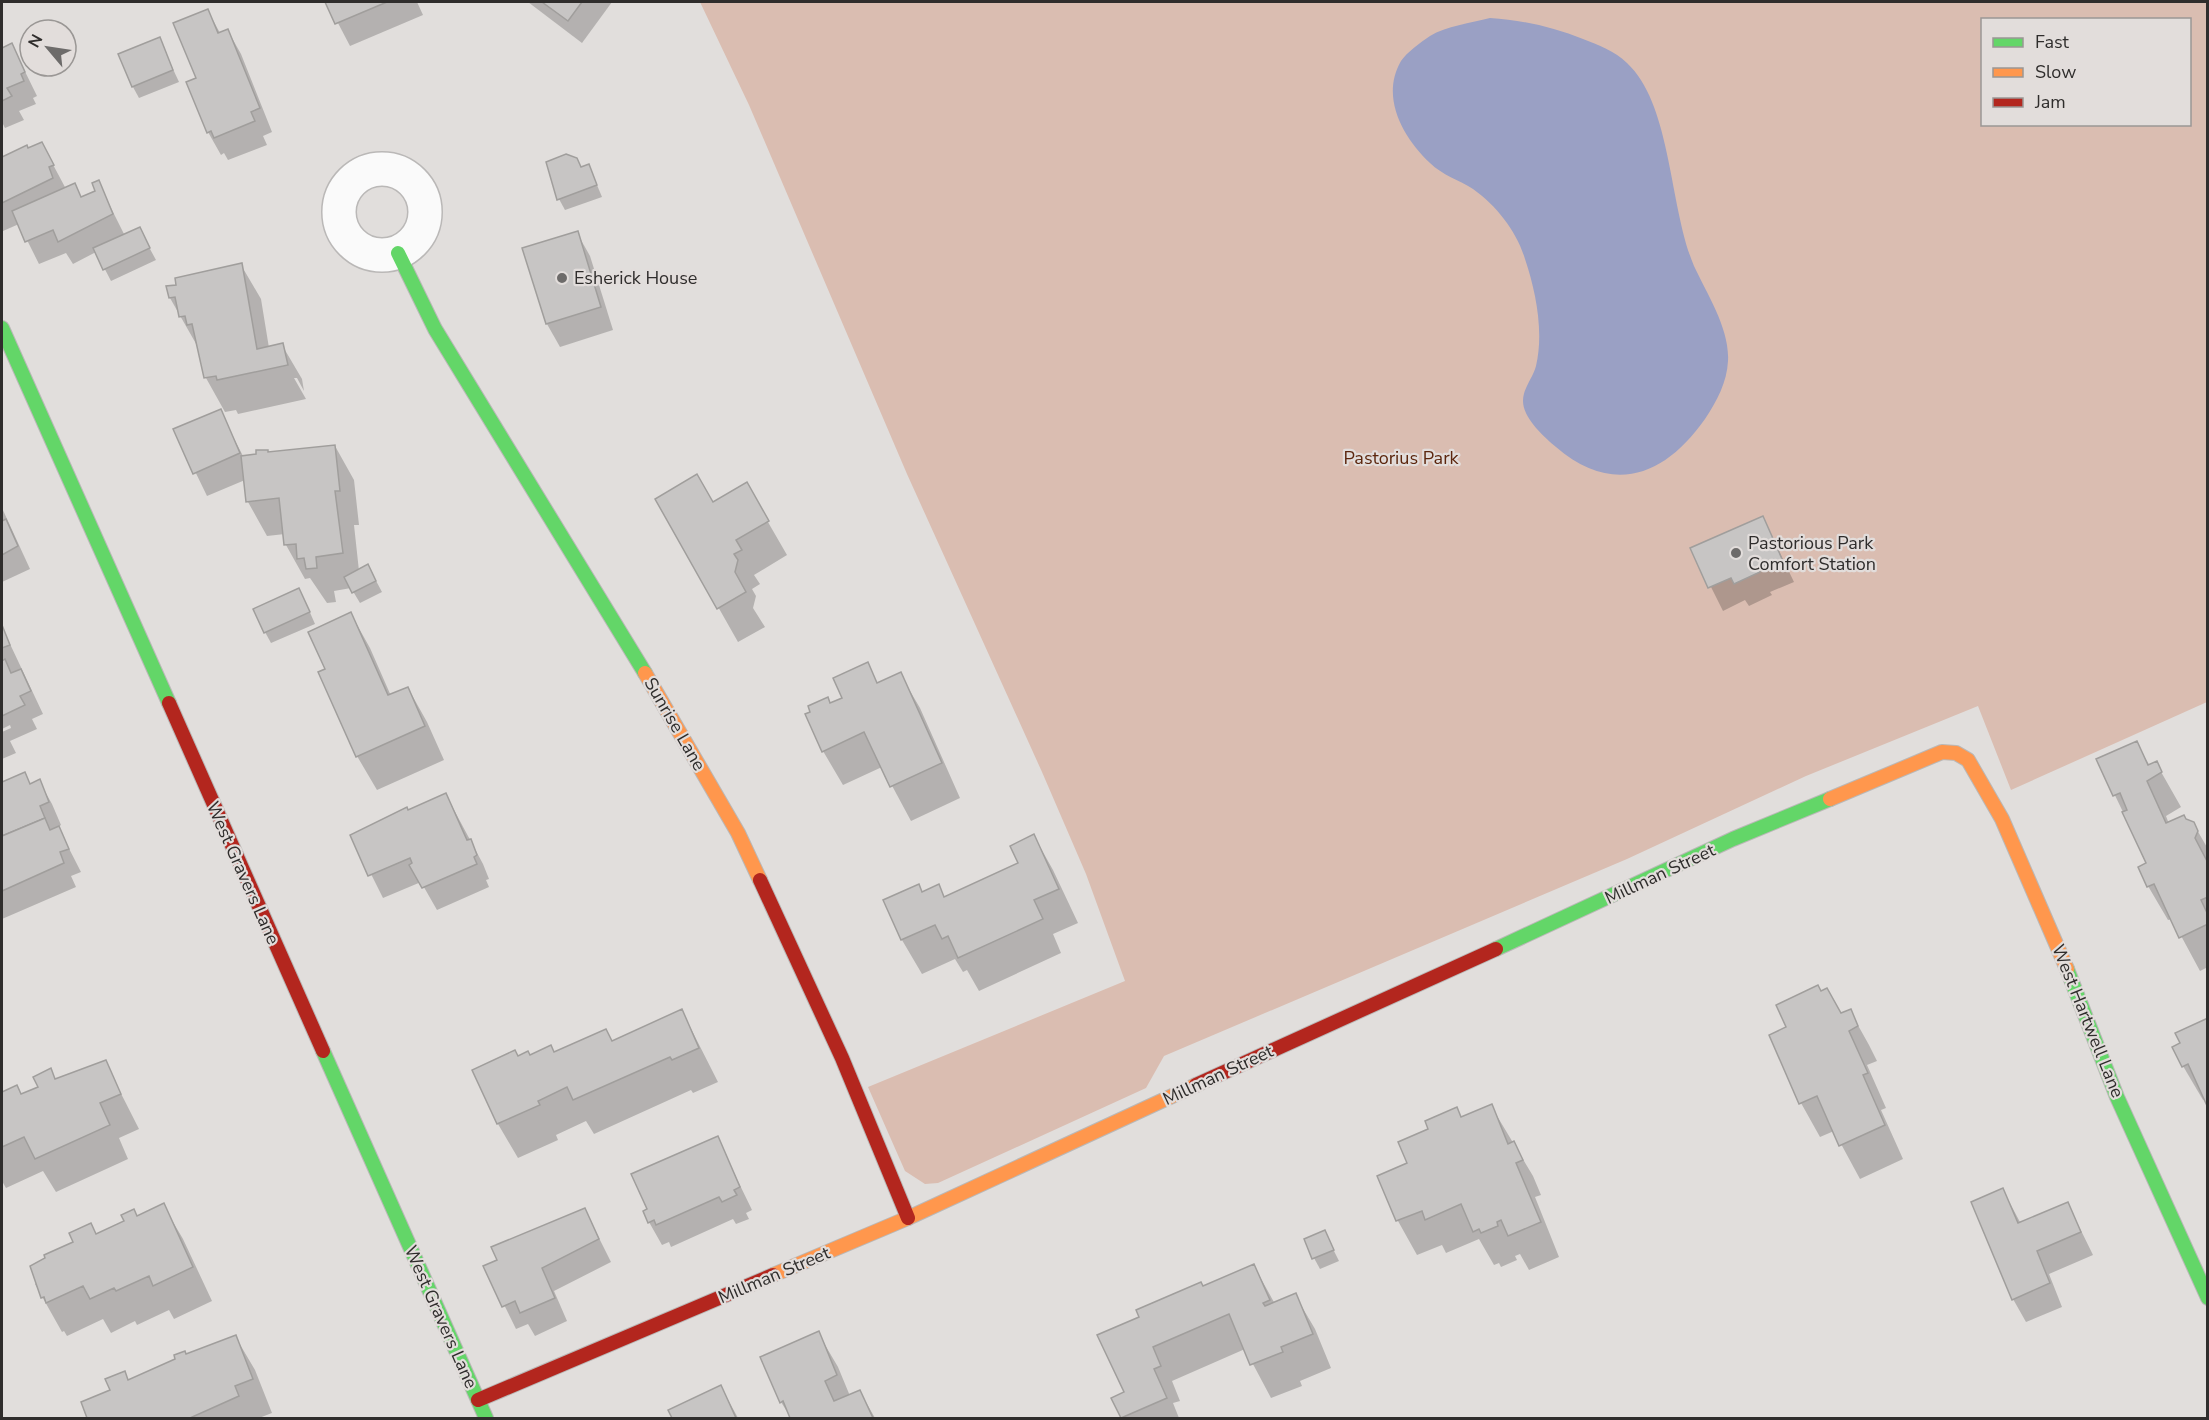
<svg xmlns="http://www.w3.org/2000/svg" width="2209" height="1420" font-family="'Nunito Sans',sans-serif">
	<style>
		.green { fill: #dabdb1; fill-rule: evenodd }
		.water { fill: #9aa0c4 }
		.shadow { fill: #0003 }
		.building { fill: #c7c5c4; stroke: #a09e9c; stroke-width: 1.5 }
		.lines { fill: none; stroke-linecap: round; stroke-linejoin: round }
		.street-casing { stroke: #bab8b7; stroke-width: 36 }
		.fast-casing { stroke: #bab8b7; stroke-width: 16 }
		.slow-casing { stroke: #bab8b7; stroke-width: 16 }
		.jam-casing { stroke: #bab8b7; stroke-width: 16 }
		.street { stroke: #fafafa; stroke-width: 33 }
		.fast { stroke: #63d668; stroke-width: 14 }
		.slow { stroke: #ff974d; stroke-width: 14 }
		.jam { stroke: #b3261e; stroke-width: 14 }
		.poi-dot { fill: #6d6b6a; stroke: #e2dddb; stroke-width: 2 }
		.labels { text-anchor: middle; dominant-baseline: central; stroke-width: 4.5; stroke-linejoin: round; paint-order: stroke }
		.poi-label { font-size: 18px; fill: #2f2d2c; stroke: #e2dddb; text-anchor: start }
		.park-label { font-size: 18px; fill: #5c260d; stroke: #e2dddb }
		.street-label { font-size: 18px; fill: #2f2d2c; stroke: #e2dddb }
	</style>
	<rect width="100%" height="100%" fill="#e1dedc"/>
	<path class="green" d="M700 2H2207V702L2011 790 1978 706 1806 776 1627 859 1164 1056 1146 1088 938 1183 925 1184 905 1171 868 1087 1125 981 1086 874 1042 772 907 474 749 105ZM1982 20H2190V124H1982Z"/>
	<path class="water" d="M1490 18C1522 20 1553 27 1583 39 1598 45 1615 51 1627 63 1672 105 1669 207 1694 266 1707 294 1730 329 1728 361 1727 382 1717 401 1705 419 1665 476 1613 496 1556 447 1544 437 1523 418 1523 401 1523 388 1533 378 1536 366 1544 332 1536 292 1525 259 1517 232 1497 206 1473 189 1459 180 1442 175 1430 163 1403 138 1380 97 1401 61 1406 53 1421 42 1430 36 1446 26 1471 23 1490 18Z"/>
	<g class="shadow">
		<path d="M327 2H417L423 15 350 46Z"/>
		<path d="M528 2H612L582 43Z"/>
		<path d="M208 11 220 33 228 31 241 54 272 132 263 136 267 145 228 160 224 153 221 155 208 132 198 79Z"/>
		<path d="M159 39 179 82 139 98 133 87Z"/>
		<path d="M12 45 37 96 33 98 36 104 19 111 24 120 5 128 2 122V49Z"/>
		<path d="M42 144 66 189 82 199 97 192 98 182 125 236 144 238 156 260 111 281 96 252 73 264 66 253 39 264 19 224 3 231 2 159Z"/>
		<path d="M589 166 602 197 565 210 559 199 581 168Z"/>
		<path d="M577 233 590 256 613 330 560 347 547 324 524 249Z"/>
		<path d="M241 265 261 299 269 348 282 345 302 379 304 391 297 378H294L306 399 238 414 236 410 225 412 206 378 199 349 170 298Z"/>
		<path d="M220 411 244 458 335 446 354 480 359 525H354L359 571 374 577 382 592 360 603 351 588 334 591 336 602 327 603 310 578 305 579 286 545 285 534 267 536 248 502 245 480 207 496 175 430Z"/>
		<path d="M746 484 787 555 754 575 760 584 752 589 756 596 753 608 765 627 738 642 657 499 712 504Z"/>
		<path d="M2 508 30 569 2 582Z"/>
		<path d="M1763 518 1794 582 1770 592 1772 595 1749 606 1745 600 1723 611 1692 549Z"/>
		<path d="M305 601 315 624 271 643 265 632Z"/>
		<path d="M351 614 370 648 391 696 408 688 427 722 444 760 377 790 357 756 327 670Z"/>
		<path d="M2 627 43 714 32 719 37 729 10 741 16 753 2 759V732L11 728 10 725 2 729Z"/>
		<path d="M867 664 878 684 900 674 920 708 960 798 911 821 882 767 843 785 823 751 830 704 844 698Z"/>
		<path d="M2136 743 2150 766 2156 763 2181 807 2166 816 2169 824 2186 821 2193 823 2208 849V967L2200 971 2172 919 2168 920 2148 886V864L2098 760Z"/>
		<path d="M24 774 30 785 39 781 52 804 61 825 58 827 81 872 71 876 76 887 2 919V784Z"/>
		<path d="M446 795 483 864 489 879 486 880 489 887 437 910 421 882 383 898 352 836Z"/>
		<path d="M1034 836 1053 870 1078 923 1053 934 1061 953 979 991 967 970 963 972 955 959 922 974 902 940 885 901 923 893 938 886 945 898 1020 864Z"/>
		<path d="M1821 993 1841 1015 1850 1011 1869 1045 1877 1061 1867 1065 1886 1108 1881 1110 1903 1159 1860 1179 1834 1131 1820 1137 1801 1103 1788 1028Z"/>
		<path d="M682 1011 718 1082 693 1093 691 1090 594 1134 586 1121 556 1135 558 1140 518 1158 498 1124 474 1071 518 1058 613 1042Z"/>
		<path d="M2182 1044 2205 1099 2203 1100 2183 1066Z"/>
		<path d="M105 1062 139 1129 119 1138 128 1159 56 1192 43 1171 6 1188 2 1181V1094L16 1087 21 1096 40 1087 50 1070 56 1081Z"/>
		<path d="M1491 1106 1533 1176 1541 1195 1535 1197 1559 1257 1529 1270 1520 1254 1515 1256 1517 1260 1501 1267 1499 1263 1494 1265 1479 1239 1446 1253 1442 1245 1417 1255 1398 1221 1379 1177 1409 1164 1461 1119Z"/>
		<path d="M717 1138 752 1210 746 1213 749 1219 736 1224 733 1219 671 1247 669 1242 662 1245 649 1222Z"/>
		<path d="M2003 1190 2021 1224 2068 1204 2093 1255 2049 1274 2062 1307 2026 1322 2013 1299Z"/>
		<path d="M163 1205 183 1239 212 1301 174 1319 169 1310 137 1325 135 1321 111 1333 103 1319 67 1336 64 1331 62 1332 35 1284 96 1236Z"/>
		<path d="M585 1210 611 1262 554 1291 567 1321 535 1336 528 1324 516 1329 485 1266Z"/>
		<path d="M1330 1243 1339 1261 1320 1269 1314 1258Z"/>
		<path d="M1254 1266 1275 1304 1295 1295 1315 1329 1331 1368 1300 1381 1302 1386 1271 1398 1245 1349 1172 1381 1180 1401 1173 1403 1179 1418H1122L1113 1399 1126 1393 1099 1336Z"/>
		<path d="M818 1333 838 1367 850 1396 860 1392 875 1418H791L781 1402Z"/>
		<path d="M235 1336 255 1370 272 1413 259 1418H89L83 1403 112 1391 124 1373 129 1381Z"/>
		<path d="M721 1387 738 1418H673L670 1410Z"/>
	</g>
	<g class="building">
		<path d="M325 2H387L335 24Z"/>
		<path d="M542 2H582L568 21Z"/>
		<path d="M208 9 218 33 228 29 260 108 251 112 255 121 214 138 211 131 207 133 186 82 196 78 173 23Z"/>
		<path d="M160 37 173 70 132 87 118 54Z"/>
		<path d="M12 43 25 72 21 74 24 81 7 88 12 96 2 101V48Z"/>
		<path d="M42 142 54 165 49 167 53 178 2 203V157L27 145 28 148Z"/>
		<path d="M566 154 577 158 581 167 589 164 597 185 557 200 546 162Z"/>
		<path d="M99 180 113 214 58 242 53 230 25 242 12 211 75 183 81 197 95 191 92 183Z"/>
		<path d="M140 227 150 248 103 270 93 248Z"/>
		<path d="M578 231 601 307 546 324 522 248Z"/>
		<path d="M242 263 257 349 283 343 288 365 217 380 216 376 204 378 192 324 187 325 185 316 179 317 175 297 169 298 166 286 176 285 175 278Z"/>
		<path d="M221 409 240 453 193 474 173 429Z"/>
		<path d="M335 445 340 491H335L343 553 316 557 317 568 306 569 304 558 297 559 296 544 284 545 279 498 246 502 241 456 256 454V450H268V452Z"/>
		<path d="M697 474 713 502 747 482 769 521 736 540 742 550 734 554 738 560 735 572 746 592 717 609 655 499Z"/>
		<path d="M1763 516 1782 559 1758 568 1760 572 1734 584 1731 578 1708 588 1690 548Z"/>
		<path d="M6 519 18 546 2 555V521Z"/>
		<path d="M368 564 376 581 352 593 344 577Z"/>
		<path d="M299 588 310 612 264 633 253 609Z"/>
		<path d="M351 612 388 695 408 687 425 726 356 757 318 672 325 669 308 632Z"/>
		<path d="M2 625 10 645 2 648Z"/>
		<path d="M5 659 11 673 21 669 31 691 20 696 25 705 2 716V661Z"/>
		<path d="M868 662 877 683 901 672 942 763 890 787 864 732 822 752 805 714 810 712 808 706 828 697 830 703 842 698 833 678Z"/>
		<path d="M2137 741 2148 765 2157 761 2162 772 2147 781 2166 823 2184 815 2186 819 2194 822 2198 831 2195 838 2208 863V897L2201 900 2208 915V924L2179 938 2154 884 2147 887 2138 867 2146 863 2122 812 2127 810 2120 793 2113 796 2096 759Z"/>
		<path d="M25 772 30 784 40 779 49 802 40 806 45 818 2 836V782Z"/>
		<path d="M446 793 467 840 471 839 477 855 474 857 477 864 422 888 409 865 412 863 410 858 368 876 350 835 407 807 408 810Z"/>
		<path d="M45 818 50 830 59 826 69 849 60 852 64 863 2 891V836Z"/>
		<path d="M1034 834 1059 889 1034 900 1043 919 958 958 948 936 942 939 935 925 901 940 883 900 919 884 922 892 939 884 944 897 1018 863 1010 846Z"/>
		<path d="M1818 985 1821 991 1827 988 1841 1013 1851 1009 1858 1026 1849 1031 1868 1073 1863 1075 1885 1125 1839 1146 1817 1096 1799 1104 1769 1035 1786 1027 1776 1005Z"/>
		<path d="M682 1009 699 1048 672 1060 670 1057 573 1100 567 1087 538 1101 540 1105 497 1124 472 1070 515 1050 518 1056 528 1051 530 1055 551 1045 554 1052 606 1029 612 1041Z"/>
		<path d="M2208 1018V1108L2188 1064 2182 1067 2172 1047 2180 1043 2175 1033Z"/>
		<path d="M106 1060 121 1094 100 1103 110 1125 35 1159 24 1137 2 1147V1092L17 1085 21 1094 38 1087 33 1077 51 1068 55 1079Z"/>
		<path d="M1492 1104 1508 1144 1514 1141 1523 1160 1516 1163 1541 1222 1508 1236 1501 1220 1497 1222 1498 1226 1481 1233 1479 1229 1473 1232 1461 1204 1425 1220 1422 1211 1396 1221 1377 1176 1407 1163 1398 1142 1428 1129 1425 1121 1457 1107 1461 1117Z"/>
		<path d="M718 1136 740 1187 734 1190 737 1195 722 1202 719 1197 656 1225 654 1220 648 1223 643 1211 647 1209 631 1174Z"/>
		<path d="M2003 1188 2018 1223 2068 1202 2081 1232 2037 1251 2050 1283 2012 1300 1971 1202Z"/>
		<path d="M164 1203 193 1267 153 1286 149 1276 116 1291 114 1288 90 1299 83 1286 46 1303 44 1297 41 1298 30 1266 45 1258 44 1255 73 1242 69 1233 91 1223 96 1234 124 1221 121 1215 134 1209 137 1216Z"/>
		<path d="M585 1208 599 1239 542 1268 555 1298 520 1313 515 1301 502 1307 483 1266 497 1260 491 1247Z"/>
		<path d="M1325 1230 1334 1250 1312 1259 1304 1239Z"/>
		<path d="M1254 1264 1270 1300 1263 1303 1265 1306 1296 1293 1313 1334 1281 1347 1283 1352 1250 1365 1229 1314 1153 1347 1161 1366 1154 1369 1167 1398 1121 1418 1111 1398 1124 1392 1097 1335 1139 1317 1136 1310 1201 1282 1203 1286Z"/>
		<path d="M819 1331 837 1375 825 1381 834 1401 860 1390 873 1418H790L783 1401 780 1403 760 1357Z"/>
		<path d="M236 1335 253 1379 235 1386 239 1396 190 1418H87L81 1402 110 1390 105 1379 125 1371 128 1380 175 1359 174 1355 185 1351 186 1354Z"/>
		<path d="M721 1385 736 1418H672L668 1410Z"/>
	</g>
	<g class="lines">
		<defs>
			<circle id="street" cx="382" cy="212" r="43"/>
			<g id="fast">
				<path d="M398 253 435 329 645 673"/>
				<path d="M2 328 169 703"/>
				<path d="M1496 949 1733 839 1830 799"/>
				<path d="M2067 969 2117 1097 2208 1298"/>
				<path d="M323 1051 486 1418"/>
			</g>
			<g id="slow">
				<path d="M645 673 738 833 760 880"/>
				<path d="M1830 799 1942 752 1956 753 1968 760 2002 819 2067 969"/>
				<path d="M773 1275 908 1218 1196 1085"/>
			</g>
			<g id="jam">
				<path d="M169 703 323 1051"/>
				<path d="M760 880 842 1058 908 1218"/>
				<path d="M1196 1085 1496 949"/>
				<path d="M478 1400 773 1275"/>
			</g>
		</defs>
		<use href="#street" class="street-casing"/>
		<use href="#fast" class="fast-casing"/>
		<use href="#slow" class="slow-casing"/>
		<use href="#jam" class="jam-casing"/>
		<use href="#street" class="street"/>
		<use href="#fast" class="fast"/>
		<use href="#slow" class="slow"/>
		<use href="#jam" class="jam"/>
	</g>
	<g class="poi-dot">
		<circle cx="562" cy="278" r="6"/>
		<circle cx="1736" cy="553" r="6"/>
	</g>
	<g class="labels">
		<g class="poi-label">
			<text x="574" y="278">Esherick House</text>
			<text x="1748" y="543">Pastorious Park<tspan x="1748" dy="21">Comfort Station</tspan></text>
		</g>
		<g class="park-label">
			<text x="1401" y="458">Pastorius Park</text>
		</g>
		<g class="street-label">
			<text transform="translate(675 724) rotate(60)">Sunrise Lane</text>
			<text transform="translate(243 873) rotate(66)">West Gravers Lane</text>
			<text transform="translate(1660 874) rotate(-25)">Millman Street</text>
			<text transform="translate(2088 1021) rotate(68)">West Hartwell Lane</text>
			<text transform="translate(1218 1075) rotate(-25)">Millman Street</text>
			<text transform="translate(774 1275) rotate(-23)">Millman Street</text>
			<text transform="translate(441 1317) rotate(66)">West Gravers Lane</text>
		</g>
	</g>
	<rect width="2209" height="1420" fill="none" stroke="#2f2d2c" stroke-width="6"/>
	<rect x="1981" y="18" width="210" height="108" fill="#e2dddb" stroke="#9a9795" stroke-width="1.5"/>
	<rect x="1993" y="38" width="30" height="9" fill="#63d668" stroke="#9a9795" stroke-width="1.5"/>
	<text x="2035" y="48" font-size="18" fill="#2f2d2c">Fast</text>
	<rect x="1993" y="68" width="30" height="9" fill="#ff974d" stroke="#9a9795" stroke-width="1.5"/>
	<text x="2035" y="78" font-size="18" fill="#2f2d2c">Slow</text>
	<rect x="1993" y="98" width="30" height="9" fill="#b3261e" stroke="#9a9795" stroke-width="1.5"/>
	<text x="2035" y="108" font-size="18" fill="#2f2d2c">Jam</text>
	<g transform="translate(48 48) rotate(299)"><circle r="28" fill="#e2dddb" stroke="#9a9795" stroke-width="1.5"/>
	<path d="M0-4.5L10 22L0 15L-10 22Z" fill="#6d6b6a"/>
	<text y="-9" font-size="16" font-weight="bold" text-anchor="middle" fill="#2f2d2c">N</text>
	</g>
</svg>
